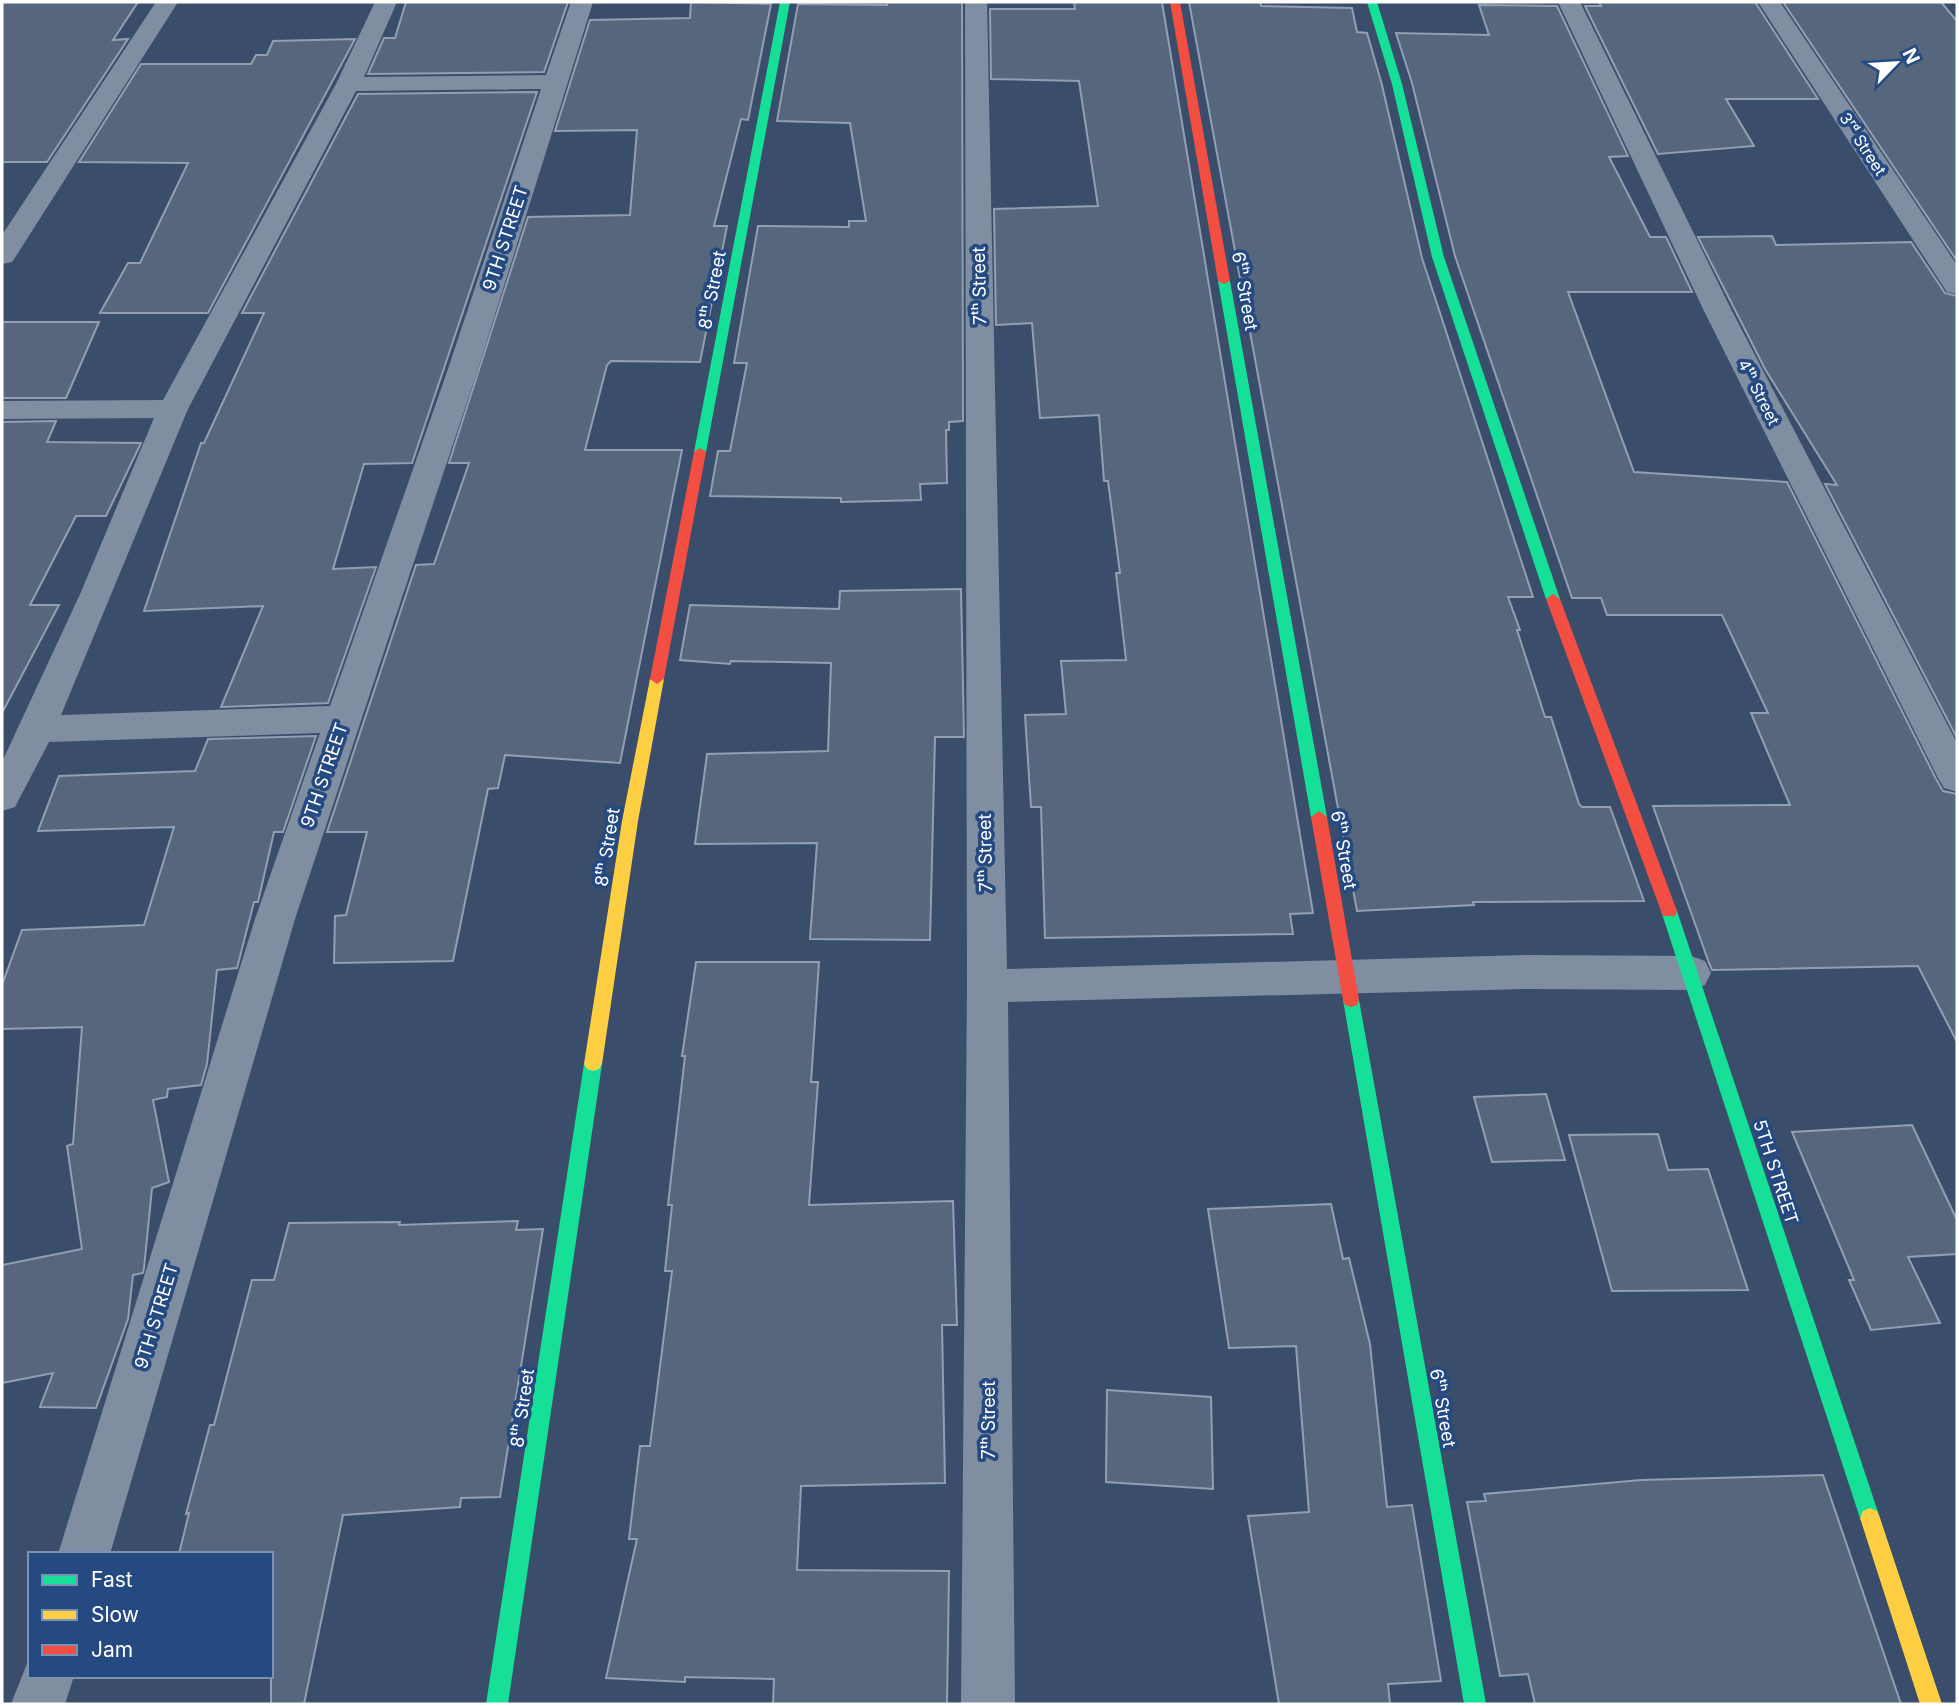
<svg xmlns="http://www.w3.org/2000/svg" width="1959" height="1706" font-family="Inter,sans-serif">
	<style>
		.building { fill: #55667d; stroke: #939fb1; stroke-width: 2 }
		.lines { fill: none; stroke-linecap: round; stroke-linejoin: round }
		.street { fill: #808ea2; fill-rule: evenodd }
		.fast { fill: #16e098; fill-rule: evenodd }
		.slow { fill: #ffcf43; fill-rule: evenodd }
		.jam { fill: #f24e42; fill-rule: evenodd }
		.labels { text-anchor: middle; dominant-baseline: central; stroke-width: 7; stroke-linejoin: round; paint-order: stroke }
		.far-street-label { font-size: 16px; fill: #fff; stroke: #254a81 }
		.street-label { font-size: 18px; fill: #fff; stroke: #254a81 }
	</style>
	<rect width="100%" height="100%" fill="#3a4e6c"/>
	<g class="building">
		<path d="M2 2H138L113 40 128 39 47 162H2Z"/>
		<path d="M406 2H568L544 72 368 74 384 38H395Z"/>
		<path d="M691 2 771 4 748 120 741 119 714 226H727L700 362 611 361 607 365 585 450H682L620 763 505 755 498 788 488 789 453 961 334 963 335 916 346 915 367 832H327L416 565 434 564 469 463H449L528 217 630 215 637 130 555 131 590 20 690 18Z"/>
		<path d="M887 2H962L963 421 949 422V430H946L947 483 920 484 921 500 841 502V498L710 496 718 451H730L747 363H734L758 226 849 227V221H866L850 123 777 121 798 4 887 5Z"/>
		<path d="M1074 2H1162L1313 913 1290 914 1293 934 1045 938 1041 807H1031L1025 715 1066 714 1061 661 1126 660 1116 573H1120L1108 481H1104L1099 415 1040 418 1032 323 996 325 994 209 1098 206 1079 81 991 79 990 9H1075Z"/>
		<path d="M1189 2H1260L1261 6 1352 8 1357 32 1367 33 1382 85 1422 258 1533 597H1508L1520 630H1517L1545 717H1551L1579 804 1582 807H1610L1644 901 1473 902 1474 905 1357 911Z"/>
		<path d="M1599 2H1755L1818 99H1726L1754 146 1658 154 1585 6H1601Z"/>
		<path d="M1783 2H1941L1957 21V261Z"/>
		<path d="M1479 5 1557 6 1628 156 1609 157 1650 237H1666L1692 292H1568L1634 472 1787 482 1936 779 1943 791 1957 794V1042L1918 966 1712 970 1709 963 1653 806 1790 805 1751 713H1768L1722 615H1607L1601 598H1572L1455 256 1412 83 1396 33 1489 35Z"/>
		<path d="M355 39 208 313H100L128 263H140L188 163 79 162 141 64H251L256 55H267L273 41Z"/>
		<path d="M537 92 412 463 364 464 333 569 376 567 328 703 221 707 263 606 144 611 201 443H204L264 313H242L358 94Z"/>
		<path d="M1772 236 1776 245 1911 242 1945 293 1957 296V738L1825 484 1837 485 1765 369 1698 237Z"/>
		<path d="M2 322H99L66 398H2Z"/>
		<path d="M56 421 47 442 141 443 106 516H76L30 605H59L2 713V422Z"/>
		<path d="M961 589 964 737H935L930 940 810 939 817 843 695 844 707 754 828 751 831 663 731 661 730 664 680 660 690 605 839 609 840 591Z"/>
		<path d="M316 736 283 832H274L258 902H254L237 968 217 970 207 1064 201 1085 168 1089 167 1097 153 1100 169 1182 152 1188 144 1268 143 1273 133 1275 128 1319 96 1408 40 1407 53 1373 2 1383V1265L82 1249 67 1146 73 1144 82 1027 2 1029V985L22 930 144 925 174 827 38 831 59 776 195 771 208 739Z"/>
		<path d="M696 962H819L811 1082H818L809 1205 953 1201 957 1325H942L945 1483 801 1486 797 1570 949 1571 947 1704H773L774 1679 685 1677V1682L606 1678 637 1539H629L640 1446H650L672 1271H665L672 1205H668L685 1056H682Z"/>
		<path d="M1546 1094 1565 1160 1492 1162 1474 1097Z"/>
		<path d="M1912 1125 1957 1220V1254L1908 1257 1940 1323 1871 1330 1849 1280H1854L1792 1132Z"/>
		<path d="M1658 1134 1668 1170 1708 1169 1748 1290 1612 1291 1569 1135Z"/>
		<path d="M1331 1204 1343 1259 1349 1258 1370 1344 1387 1507 1412 1505 1441 1681 1388 1684 1390 1704H1279L1248 1516 1309 1512 1296 1346 1229 1348 1208 1209Z"/>
		<path d="M518 1221 516 1230 543 1229 500 1497 461 1498 460 1507 343 1515 304 1704H271V1554H179L189 1513 186 1514 210 1425H214L252 1280H274L289 1223 400 1222 399 1225Z"/>
		<path d="M1107 1390 1211 1397 1213 1489 1106 1482Z"/>
		<path d="M1823 1475 1901 1704H1535L1528 1674 1500 1676 1467 1502 1486 1501 1484 1494 1641 1480Z"/>
	</g>
	<g class="lines">
		<g class="street">
			<path d="M156 2H178L16 256 12 262 2 264V235Z"/>
			<path d="M375 2H397L364 77 546 75 571 2H593L477 372 295 919 110 1554H58L255 919 320 733 49 742 15 807 2 811V762L81 592 154 418 2 419V401L163 400 336 84ZM541 89 447 372 330 706 61 715 188 409 356 91Z"/>
			<path d="M965 2H987L1007 969 1526 955 1691 956 1705 961 1711 973 1705 985 1691 990 1526 989 1008 1002 1015 1704H961L967 986Z"/>
			<path d="M1558 2H1580L1732 311 1957 743V792L1944 788 1938 778 1704 311Z"/>
			<path d="M1758 2H1780L1957 265V294L1947 292 1943 286Z"/>
			<path d="M30 1656V1676H74L65 1704H11Z"/>
		</g>
		<g class="fast">
			<path d="M780 2H790L706 452 700 456 694 452Z"/>
			<path d="M1367 2H1377L1402 84 1444 257 1560 599 1558 602H1548L1546 599 1432 257 1392 84Z"/>
			<path d="M1224 278 1230 281 1327 817 1319 823 1311 817 1218 281Z"/>
			<path d="M1669 905 1675 906 1677 911 1880 1518 1877 1525 1870 1528 1863 1525 1860 1518 1661 911 1663 906Z"/>
			<path d="M1351 993 1357 995 1359 1000 1486 1704H1464L1343 1000 1345 995Z"/>
			<path d="M593 1057 599 1059 602 1064 508 1704H486L584 1064 587 1059Z"/>
		</g>
		<g class="slow">
			<path d="M657 674 664 679 638 821 602 1064 599 1069 593 1071 587 1069 584 1064 622 821 650 679Z"/>
			<path d="M1870 1508 1877 1511 1880 1518 1942 1704H1920L1860 1518 1863 1511Z"/>
		</g>
		<g class="jam">
			<path d="M1170 2H1180L1230 281 1224 284 1218 281Z"/>
			<path d="M700 448 706 452 664 679 657 684 650 679 694 452Z"/>
			<path d="M1553 594 1560 599 1677 911 1675 916H1663L1661 911 1546 599Z"/>
			<path d="M1319 811 1327 817 1359 1000 1357 1005 1351 1007 1345 1005 1343 1000 1311 817Z"/>
		</g>
	</g>
	<g class="labels">
		<g class="far-street-label">
			<text transform="translate(1863 144) rotate(57)">3ʳᵈ Street</text>
			<text transform="translate(1759 392) rotate(63)">4ᵗʰ Street</text>
		</g>
		<g class="street-label">
			<text transform="translate(505 238) rotate(-72)">9TH STREET</text>
			<text transform="translate(979 286) rotate(-91)">7ᵗʰ Street</text>
			<text transform="translate(712 290) rotate(-79)">8ᵗʰ Street</text>
			<text transform="translate(1245 291) rotate(80)">6ᵗʰ Street</text>
			<text transform="translate(324 775) rotate(-71)">9TH STREET</text>
			<text transform="translate(607 847) rotate(-81)">8ᵗʰ Street</text>
			<text transform="translate(1344 850) rotate(80)">6ᵗʰ Street</text>
			<text transform="translate(985 853) rotate(-91)">7ᵗʰ Street</text>
			<text transform="translate(1776 1172) rotate(72)">5TH STREET</text>
			<text transform="translate(156 1316) rotate(-73)">9TH STREET</text>
			<text transform="translate(522 1408) rotate(-82)">8ᵗʰ Street</text>
			<text transform="translate(1443 1408) rotate(80)">6ᵗʰ Street</text>
			<text transform="translate(988 1420) rotate(-90)">7ᵗʰ Street</text>
		</g>
	</g>
	<rect width="1959" height="1706" fill="none" stroke="#ffffff" stroke-width="7"/>
	<rect x="28" y="1552" width="245" height="126" fill="#254a81" stroke="#7c92b3" stroke-width="2"/>
	<rect x="42" y="1575" width="35" height="10" fill="#16e098" stroke="#7c92b3" stroke-width="2"/>
	<text x="91" y="1587" font-size="21" fill="#ffffff">Fast</text>
	<rect x="42" y="1610" width="35" height="10" fill="#ffcf43" stroke="#7c92b3" stroke-width="2"/>
	<text x="91" y="1622" font-size="21" fill="#ffffff">Slow</text>
	<rect x="42" y="1645" width="35" height="10" fill="#f24e42" stroke="#7c92b3" stroke-width="2"/>
	<text x="91" y="1657" font-size="21" fill="#ffffff">Jam</text>
	<g transform="translate(1896 63) rotate(65)" stroke="#254a81" stroke-width="5" paint-order="stroke">
	<path d="M0-5L12 26L0 18L-12 26Z" fill="#ffffff"/>
	<text y="-10" font-size="19" font-weight="bold" text-anchor="middle" fill="#ffffff">N</text>
	</g>
</svg>
